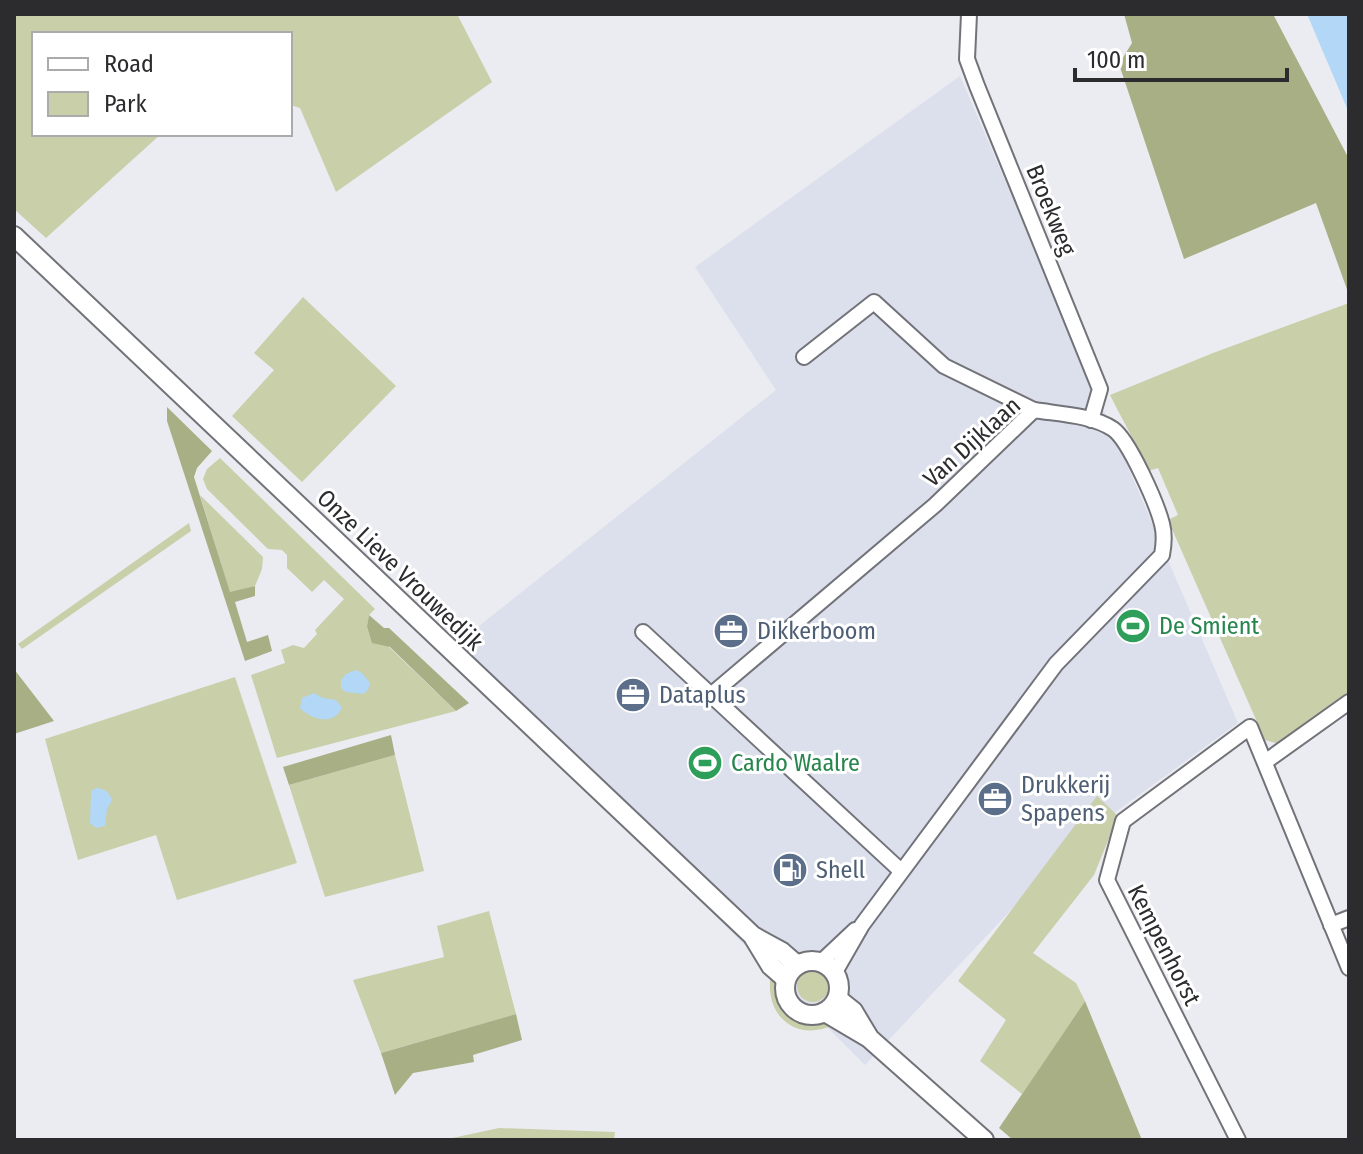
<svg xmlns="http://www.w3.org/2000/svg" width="1363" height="1154" font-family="'Fira Sans Condensed',sans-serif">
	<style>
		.built { fill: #dcdfec }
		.green { fill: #c8cfa9 }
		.forest { fill: #a8af85 }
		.water { fill: #b2d7f7 }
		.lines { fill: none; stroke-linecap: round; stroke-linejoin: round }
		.street-casing { stroke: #727379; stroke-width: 18 }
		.secondary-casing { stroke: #727379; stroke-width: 22 }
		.street { stroke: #fff; stroke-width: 14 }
		.secondary { stroke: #fff; stroke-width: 18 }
		.labels { text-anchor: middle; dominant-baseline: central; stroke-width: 6; stroke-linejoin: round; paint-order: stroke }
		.street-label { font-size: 24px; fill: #2c2c2f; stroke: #fff }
		.leisure-label { font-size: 24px; fill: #27864d; stroke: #fff; text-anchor: start }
		.service-label { font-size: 24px; fill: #4e5e75; stroke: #fff; text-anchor: start }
	</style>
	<rect width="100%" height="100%" fill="#ebecf2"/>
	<path class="built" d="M960 76 1238 723 1077 840 865 1065 449 650 776 390 695 267Z"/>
	<g class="green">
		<path d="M14 14H457L492 82 336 192 300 108 290 105V34H34V134H161L46 238 14 209Z"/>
		<path d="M303 297 396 386 302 482 232 416 274 370 254 353Z"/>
		<path d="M1349 303V696L1282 745 1265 740 1168 520 1178 515 1158 468 1148 471C1137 445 1123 421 1110 395L1213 353Z"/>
		<path d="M220 458 375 609 369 615 367 626 456 711 277 758 251 675 285 663 281 650 293 645 304 648 317 634 315 630 344 599 324 580 312 592 287 568V555L282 550 268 549 207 489 203 479 207 469Z"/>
		<path d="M200 495 263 557 262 569 255 586 230 593Z"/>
		<path d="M189 523 191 531 22 649 18 644Z"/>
		<path d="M235 677 297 863 177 900 156 835 78 860 45 739Z"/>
		<path d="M395 755 424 871 325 897 289 785Z"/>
		<path d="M1097 796 1118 816 1094 875 1033 953 1076 983 1085 1001 1022 1094 980 1061 1006 1020 958 981Z"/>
		<path d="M489 911 516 1014 381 1053 353 980 444 957 437 926Z"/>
		<path d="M772 969C779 977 777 983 778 993 783 1022 814 1017 835 1024 794 1045 761 1012 772 969Z"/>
		<circle cx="813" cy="986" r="16"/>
		<path d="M499 1128 615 1132 614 1140H443Z"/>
	</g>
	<g class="forest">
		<path d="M1124 14H1273L1349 159V295L1316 203 1184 259 1119 64 1132 43Z"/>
		<path d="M167 407 212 451 197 468 194 477 230 592 255 586V596L235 602 247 642 268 635 272 651 245 661 167 421Z"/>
		<path d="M369 615 384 628H389L469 703 456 711 390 647 372 643 367 626Z"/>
		<path d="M14 669 54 721 14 734Z"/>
		<path d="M391 735 395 755 289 785 283 767Z"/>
		<path d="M1085 1001 1142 1140H1013L999 1128Z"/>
		<path d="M516 1014 522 1040 473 1055 474 1062 413 1073 395 1095 381 1053Z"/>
	</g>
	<g class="water">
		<path d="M1307 14H1349V113Z"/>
		<path d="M356 670 362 673 370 683 368 690 363 694 346 692 341 688V680L346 674Z"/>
		<path d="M314 693 323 698 336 700 342 708C333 726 312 720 300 708L302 698Z"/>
		<path d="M96 788C106 789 109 792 112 800L107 809 105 826 96 828 90 823 91 791Z"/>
	</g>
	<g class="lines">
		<defs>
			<g id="street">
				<path d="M969 14 967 59 977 86 1100 389 1091 420"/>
				<path d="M804 357 874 302 944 366 1034 410"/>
				<path d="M643 632 901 871"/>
				<path d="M712 694 935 505 1034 410C1059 414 1092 415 1113 429 1129 440 1157 504 1162 524 1165 535 1164 544 1162 555L1056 664 862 925 835 972"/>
				<path d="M1265 762 1349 702"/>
				<path d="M1331 925 1349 918"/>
				<path d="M821 962 855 930"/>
				<path d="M1238 1140 1107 880 1123 821 1250 727 1349 968"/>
			</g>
			<g id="secondary">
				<path d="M14 236 753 936 782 952 797 965"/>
				<path d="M754 938 771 966 786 979"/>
				<circle cx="812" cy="988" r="27"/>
				<path d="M838 999 853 1011 868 1036"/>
				<path d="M825 1012 869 1038 984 1140"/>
			</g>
		</defs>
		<use href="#street" class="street-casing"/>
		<use href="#secondary" class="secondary-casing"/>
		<use href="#street" class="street"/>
		<use href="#secondary" class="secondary"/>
	</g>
	<defs>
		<symbol id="stadium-disc" viewBox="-11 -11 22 22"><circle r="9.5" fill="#2e9e5b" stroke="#fff"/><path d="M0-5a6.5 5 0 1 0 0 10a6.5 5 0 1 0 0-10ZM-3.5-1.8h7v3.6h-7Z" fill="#fff"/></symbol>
		<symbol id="office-disc" viewBox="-11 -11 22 22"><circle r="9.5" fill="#5c6f8a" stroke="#fff"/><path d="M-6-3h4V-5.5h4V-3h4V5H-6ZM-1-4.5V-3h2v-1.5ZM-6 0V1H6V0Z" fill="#fff"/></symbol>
		<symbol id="fuel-disc" viewBox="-11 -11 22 22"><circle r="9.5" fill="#5c6f8a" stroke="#fff"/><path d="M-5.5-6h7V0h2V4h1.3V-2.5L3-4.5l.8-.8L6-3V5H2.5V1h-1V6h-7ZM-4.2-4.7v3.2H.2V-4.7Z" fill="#fff"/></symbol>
	</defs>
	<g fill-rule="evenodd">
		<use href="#stadium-disc" x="1113" y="606" width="40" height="40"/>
		<use href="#office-disc" x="711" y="611" width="40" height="40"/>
		<use href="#office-disc" x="613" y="675" width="40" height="40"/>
		<use href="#stadium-disc" x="685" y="743" width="40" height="40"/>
		<use href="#office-disc" x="975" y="779" width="40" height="40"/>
		<use href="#fuel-disc" x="770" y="850" width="40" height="40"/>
	</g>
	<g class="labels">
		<g class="street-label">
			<text transform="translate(1051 210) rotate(68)">Broekweg</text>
			<text transform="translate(972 442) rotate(-42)">Van Dijklaan</text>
			<text transform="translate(400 570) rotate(44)">Onze Lieve Vrouwedijk</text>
			<text transform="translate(1164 945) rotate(63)">Kempenhorst</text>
		</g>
		<g class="leisure-label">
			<text x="1159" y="626">De Smient</text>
			<text x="731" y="763">Cardo Waalre</text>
		</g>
		<g class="service-label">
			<text x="757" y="631">Dikkerboom</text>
			<text x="659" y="695">Dataplus</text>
			<text x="1021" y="785">Drukkerij<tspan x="1021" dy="28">Spapens</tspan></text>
			<text x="816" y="870">Shell</text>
		</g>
	</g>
	<rect width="1363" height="1154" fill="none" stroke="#2c2c2f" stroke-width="32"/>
	<rect x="32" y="32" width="260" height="104" fill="#ffffff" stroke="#ababac" stroke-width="2"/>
	<rect x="48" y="58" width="40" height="12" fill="#ffffff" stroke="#ababac" stroke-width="2"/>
	<text x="104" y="72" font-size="24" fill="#2c2c2f">Road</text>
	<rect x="48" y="92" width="40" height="24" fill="#c8cfa9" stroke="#ababac" stroke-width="2"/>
	<text x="104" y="112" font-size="24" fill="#2c2c2f">Park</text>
	<path d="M1075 68v12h212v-12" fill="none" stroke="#2c2c2f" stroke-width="4"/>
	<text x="1087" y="68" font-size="24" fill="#2c2c2f" stroke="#ffffff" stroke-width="6" paint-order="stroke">100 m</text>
</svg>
